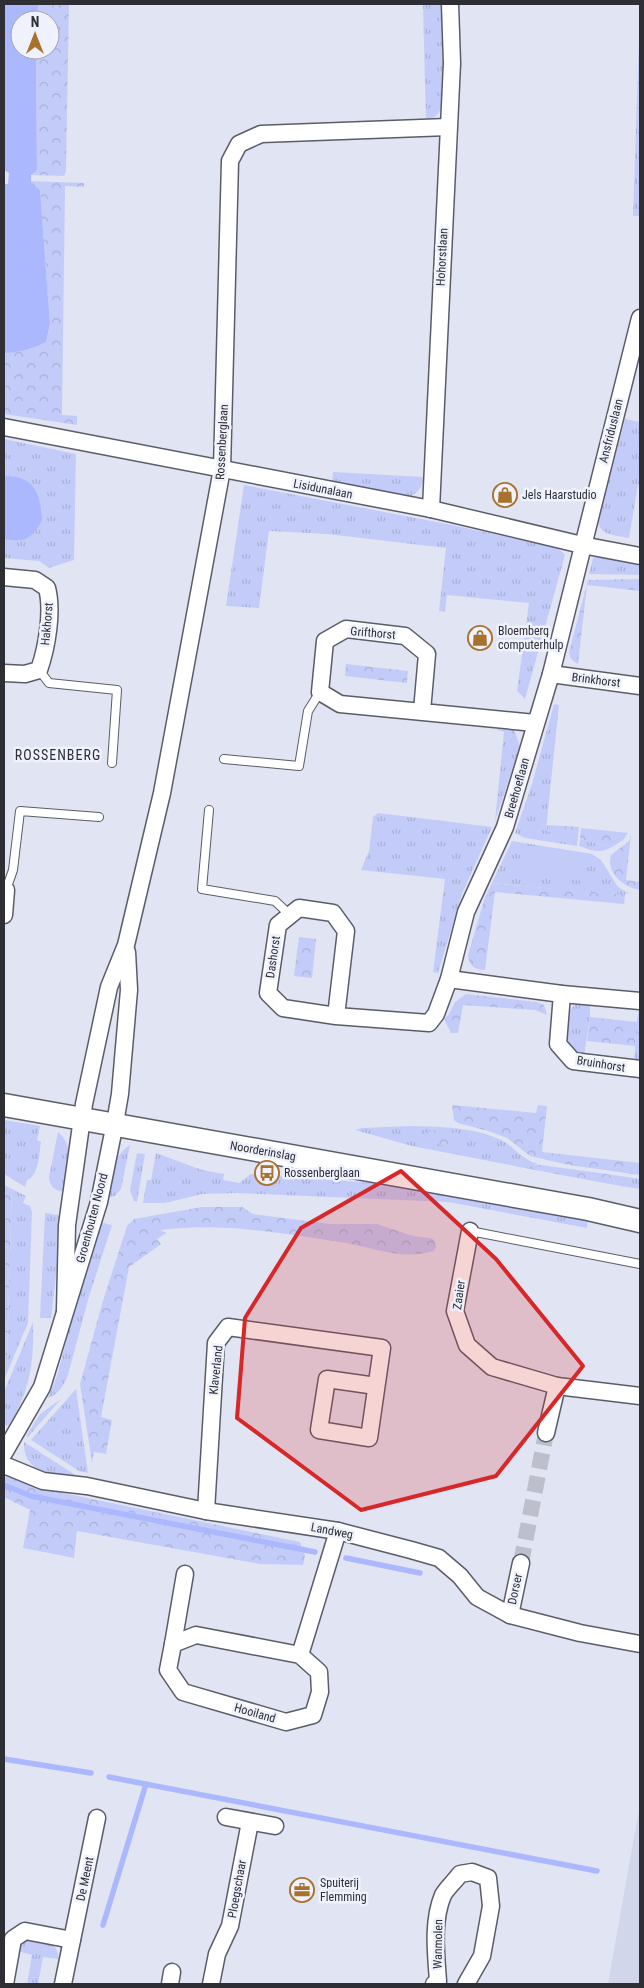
<svg xmlns="http://www.w3.org/2000/svg" width="644" height="1988" font-family="'Roboto Condensed',sans-serif">
	<style>
		.built { fill: #d1d6ea }
		.grass { fill: url(#grass-tufts) }
		.forest { fill: url(#forest-crowns) }
		.pitch { fill: #c3ccf9 }
		.water { fill: #abb8fe }
		.lines { fill: none; stroke-linecap: round; stroke-linejoin: round }
		.stream { stroke: #abb8fe; stroke-width: 5.5 }
		.street-tunnel { stroke: #bdc0cc; stroke-width: 16; stroke-dasharray: 16 8; stroke-linecap: butt }
		.lane-casing { stroke: #5a5d69; stroke-width: 10 }
		.street-casing { stroke: #5a5d69; stroke-width: 19 }
		.secondary-casing { stroke: #5a5d69; stroke-width: 25 }
		.lane { stroke: #fff; stroke-width: 8 }
		.street { stroke: #fff; stroke-width: 16 }
		.secondary { stroke: #fff; stroke-width: 22 }
		.marked { fill: #d62828; fill-opacity: 0.2; stroke: #d62828; stroke-width: 4; stroke-linejoin: round }
		.labels { text-anchor: middle; dominant-baseline: central; stroke-width: 5; stroke-linejoin: round; paint-order: stroke }
		.street-label { font-size: 12px; fill: #2d2f34; stroke: #eff1fd }
		.poi-label { font-size: 12px; fill: #2d2f34; stroke: #eff1fd; text-anchor: start }
		.neighbourhood-label { font-size: 14px; letter-spacing: 1px; fill: #2d2f34; stroke: #eff1fd }
	</style>
	<defs>
		<pattern id="grass-tufts" width="24" height="20" patternUnits="userSpaceOnUse" patternTransform="scale(1.25)"><rect width="24" height="20" fill="#c3ccf9"/><path d="M3 7l-1-3M5 7V3M7 7l1-3M15 17l-1-3M17 17v-4M19 17l1-3" fill="none" stroke="#a8b0d6"/></pattern>
		<pattern id="forest-crowns" width="20" height="18" patternUnits="userSpaceOnUse" patternTransform="scale(1.25)"><rect width="20" height="18" fill="#c3ccf9"/><path d="M2 6a3 3 0 1 1 6 0M12 15a3 3 0 1 1 6 0" fill="none" stroke="#a8b0d6"/></pattern>
	</defs>
	<rect width="100%" height="100%" fill="#e1e4f2"/>
	<path class="built" d="M640 1805V1984H608L634 1837Z"/>
	<g class="grass">
		<path d="M423 4H442L444 71 441 108C438 116 434 118 426 121Z"/>
		<path d="M640 10V216H633Z"/>
		<path d="M625 419 640 422V485H638L629 538C616 535 600 536 598 521Z"/>
		<path d="M4 439 76 454 74 560 49 568 39 561 4 558V539C21 543 26 541 38 527L4 476Z"/>
		<path d="M333 472 423 477C423 487 418 493 409 497L332 483Z"/>
		<path d="M244 485 452 525 558 548 565 555 525 699 517 691 529 603 447 595 445 612 439 611 446 548 327 534 269 531 259 608 226 606Z"/>
		<path d="M600 556 640 563V575L589 574 593 558Z"/>
		<path d="M554 704 559 705 546 830 578 838 577 846 525 838 515 833 532 784Z"/>
		<path d="M499 726 510 727 515 732 520 746 495 821 504 732 497 730Z"/>
		<path d="M378 813 492 827 462 894 438 973 433 972 445 879 361 870 369 851 373 817Z"/>
		<path d="M580 839 612 847C598 854 594 851 579 846Z"/>
		<path d="M512 841 592 854 601 860 618 887 630 894 625 893V896L492 883Z"/>
		<path d="M577 1003H590V1017L584 1055 575 1054C572 1051 569 1047 567 1044 560 1032 567 1010 577 1003Z"/>
		<path d="M640 1007V1061H634L637 1020Z"/>
		<path d="M4 1120 40 1126 37 1140 41 1142C39 1153 39 1176 27 1180L25 1187 4 1174Z"/>
		<path d="M411 1126C441 1127 472 1127 499 1139 515 1146 519 1158 538 1164H533L535 1170 412 1146 355 1130 362 1128Z"/>
		<path d="M58 1132C76 1146 67 1172 64 1192 54 1190 50 1187 49 1177Z"/>
		<path d="M130 1145 121 1189 115 1196 106 1198C110 1178 111 1157 130 1145Z"/>
		<path d="M137 1153 145 1154 137 1202 134 1201 130 1190Z"/>
		<path d="M156 1153 202 1170 224 1174 223 1180 239 1183 251 1174 414 1186 588 1219 587 1228 448 1202 237 1193 202 1194 165 1203H143L147 1180H151Z"/>
		<path d="M607 1174 640 1179V1189L615 1185 613 1177Z"/>
		<path d="M12 1189 26 1196 23 1203 30 1206 32 1212 28 1323 4 1380V1360L7 1357Z"/>
		<path d="M45 1213 63 1216 51 1318H40Z"/>
		<path d="M98 1222 112 1225 88 1300 68 1375C64 1385 58 1395 48 1398L57 1376Z"/>
		<path d="M33 1322C34 1364 30 1389 9 1426L4 1424V1392Z"/>
		<path d="M76 1389 88 1473 79 1471 31 1440Z"/>
		<path d="M61 1399 28 1437 26 1436 40 1414Z"/>
		<path d="M24 1442 77 1476V1478C52 1473 23 1474 24 1442Z"/>
		<path d="M29 1939 53 1944 58 1953V1959L43 1957 38 1984H27L32 1955 18 1951 23 1942Z"/>
	</g>
	<g class="forest">
		<path d="M39 4H69L66 171 64 176 31 175 37 170 36 50H50V20H35Z"/>
		<path d="M31 181 84 183V187L65 186 62 415 77 416V425L4 414V353C19 352 32 350 46 342L50 324 40 190 31 184Z"/>
		<path d="M640 579V591L587 585 578 664C572 661 570 658 569 652L588 580Z"/>
		<path d="M346 664 408 671 407 683 345 676Z"/>
		<path d="M547 825 579 827 578 838 546 831Z"/>
		<path d="M581 828 628 833 623 840 612 847 580 839Z"/>
		<path d="M631 834 626 880 640 882V890C624 887 606 874 611 855L629 841Z"/>
		<path d="M492 883 498 884 625 895 624 904 495 892 485 970C475 970 469 966 468 955L485 897Z"/>
		<path d="M299 937 316 939 312 978 294 976Z"/>
		<path d="M466 994 537 1002 544 1005 547 1015 535 1010 463 1005 458 1033H451L444 1019 449 1014 455 1002Z"/>
		<path d="M590 1017 637 1022 635 1046 587 1041Z"/>
		<path d="M452 1105 536 1113 538 1105 547 1106 542 1152 640 1163V1175L569 1165 530 1156 507 1138 488 1131 458 1123 454 1120Z"/>
		<path d="M437 1130 457 1132 463 1138 462 1143C452 1151 435 1143 425 1139L424 1134 428 1131Z"/>
		<path d="M533 1164 607 1174 613 1177 615 1185 535 1170 533 1166Z"/>
		<path d="M4 1185 12 1189 7 1357 4 1360Z"/>
		<path d="M202 1207H242L253 1214 330 1224H377L413 1236 430 1238 434 1240 436 1247 434 1251C400 1261 373 1247 340 1242 282 1233 220 1222 161 1230L166 1233 157 1239 161 1244 129 1267 101 1417 112 1420 106 1454 94 1452 92 1463 80 1384 102 1304 127 1226 134 1219Z"/>
		<path d="M4 1473 34 1487 300 1542 305 1556 303 1565 260 1564 77 1531 74 1558 23 1548 30 1510 4 1497Z"/>
	</g>
	<path class="pitch" d="M529 846 587 854 583 881 526 875Z"/>
	<g class="water">
		<path d="M4 4H39L35 20H20V50H36L37 170 31 175V183L40 190 50 324 46 342C33 349 18 353 4 353V184H8L9 173 4 170Z"/>
		<path d="M4 476C35 476 40 493 42 520 33 538 24 544 4 539Z"/>
	</g>
	<g class="lines">
		<g class="stream">
			<path d="M4 1485 31 1496 315 1552"/>
			<path d="M346 1558 420 1573"/>
			<path d="M4 1759 91 1773"/>
			<path d="M109 1777 597 1871"/>
			<path d="M103 1925 146 1784"/>
		</g>
		<path class="street-tunnel" d="M521 1563 546 1433"/>
		<defs>
			<g id="lane">
				<path d="M39 670 49 683 117 690 112 763"/>
				<path d="M224 759 299 766 308 711 320 692"/>
				<path d="M209 810 202 889 275 901 290 915"/>
				<path d="M6 890 13 870 20 811 99 817"/>
				<path d="M470 1231 640 1264"/>
			</g>
			<g id="street">
				<path d="M4 427 431 509 582 545 640 556"/>
				<path d="M431 509 452 63 450 4"/>
				<path d="M4 577 35 580 47 588C53 611 47 647 39 670L25 674 4 673"/>
				<path d="M551 674 640 686"/>
				<path d="M422 711 427 654 405 636 346 629 325 641 320 692 340 704 535 723"/>
				<path d="M4 888 6 890 4 915"/>
				<path d="M449 979 562 994 640 1001"/>
				<path d="M562 994 558 1044 573 1061 640 1069"/>
				<path d="M336 1016 283 1008 268 993 278 925 299 908 333 913 346 931 336 1016 429 1023 436 1014 449 979 466 912 505 827 551 674 640 318"/>
				<path d="M470 1231 455 1311 467 1345 492 1367 557 1386 640 1396"/>
				<path d="M65 1311 67 1225 84 1104 109 987 126 945 162 793 222 469 230 161 239 144 261 134 448 127"/>
				<path d="M546 1433 557 1386"/>
				<path d="M4 1453 42 1387 99 1202 115 1123 120 1094 129 990 127 952"/>
				<path d="M4 1465 43 1481 87 1486 206 1511 338 1531 411 1550 439 1558 460 1576 477 1597 510 1615 580 1633 640 1644"/>
				<path d="M206 1511 216 1343 228 1327 382 1348 369 1438 319 1430 327 1379 376 1386"/>
				<path d="M510 1615 521 1563"/>
				<path d="M173 1644 185 1574"/>
				<path d="M300 1655 196 1635 173 1644 168 1670 183 1692 286 1722 313 1715 320 1692 319 1672 300 1655 338 1531"/>
				<path d="M226 1817 275 1826"/>
				<path d="M5 1984 13 1939 25 1931 72 1940"/>
				<path d="M63 1984 97 1818"/>
				<path d="M170 1984 172 1972"/>
				<path d="M211 1984 217 1954 230 1926 250 1822"/>
				<path d="M434 1984 438 1981C436 1953 432 1921 443 1895 447 1888 455 1881 460 1874L472 1872 488 1878 491 1906 482 1956 466 1984"/>
			</g>
			<path id="secondary" d="M4 1105 588 1209 640 1221"/>
		</defs>
		<use href="#lane" class="lane-casing"/>
		<use href="#street" class="street-casing"/>
		<use href="#secondary" class="secondary-casing"/>
		<use href="#lane" class="lane"/>
		<use href="#street" class="street"/>
		<use href="#secondary" class="secondary"/>
	</g>
	<path class="marked" d="M401 1171 496 1259 583 1366 496 1476 361 1510 237 1418 245 1318 301 1228Z"/>
	<defs>
		<symbol id="shop-ring" viewBox="-11 -11 22 22"><circle r="9.5" fill="#eff1fd" stroke="#a8722d" stroke-width="1.5"/><path d="M-5-2.5h2.3a2.7 3.5 0 0 1 5.4 0H5L5.5 6h-11ZM-1.5-2.5h3a1.5 2.3 0 0 0-3 0Z" fill="#a8722d"/></symbol>
		<symbol id="bus-ring" viewBox="-11 -11 22 22"><circle r="9.5" fill="#eff1fd" stroke="#a8722d" stroke-width="1.5"/><path d="M-5-6H5V4H4V6H2V4H-2V6H-4V4H-5ZM-3.5-4V0h7V-4ZM-3.5 1.2v1.5H-2V1.2ZM2 1.2v1.5H3.5V1.2Z" fill="#a8722d"/></symbol>
		<symbol id="office-ring" viewBox="-11 -11 22 22"><circle r="9.5" fill="#eff1fd" stroke="#a8722d" stroke-width="1.5"/><path d="M-6-3h4V-5.5h4V-3h4V5H-6ZM-1-4.5V-3h2v-1.5ZM-6 0V1H6V0Z" fill="#a8722d"/></symbol>
	</defs>
	<g fill-rule="evenodd">
		<use href="#shop-ring" x="491" y="481" width="28" height="28"/>
		<use href="#shop-ring" x="466" y="624" width="28" height="28"/>
		<use href="#bus-ring" x="253" y="1159" width="28" height="28"/>
		<use href="#office-ring" x="288" y="1876" width="28" height="28"/>
	</g>
	<g class="labels">
		<g class="street-label">
			<text transform="translate(442 257) rotate(-87)">Hohorstlaan</text>
			<text transform="translate(611 431) rotate(-76)">Ansfriduslaan</text>
			<text transform="translate(222 442) rotate(-87)">Rossenberglaan</text>
			<text transform="translate(323 489) rotate(11)">Lisidunalaan</text>
			<text transform="translate(47 624) rotate(-85)">Hakhorst</text>
			<text transform="translate(373 633) rotate(5)">Grifthorst</text>
			<text transform="translate(596 680) rotate(7)">Brinkhorst</text>
			<text transform="translate(517 788) rotate(-74)">Breehoeflaan</text>
			<text transform="translate(273 957) rotate(-82)">Dashorst</text>
			<text transform="translate(601 1064) rotate(9)">Bruinhorst</text>
			<text transform="translate(263 1151) rotate(10)">Noorderinslag</text>
			<text transform="translate(92 1218) rotate(-75)">Groenhouten Noord</text>
			<text transform="translate(459 1295) rotate(-82)">Zaaier</text>
			<text transform="translate(216 1370) rotate(-84)">Klaverland</text>
			<text transform="translate(332 1531) rotate(11)">Landweg</text>
			<text transform="translate(515 1589) rotate(-78)">Dorser</text>
			<text transform="translate(255 1713) rotate(16)">Hooiland</text>
			<text transform="translate(85 1879) rotate(-78)">De Meent</text>
			<text transform="translate(237 1889) rotate(-80)">Ploegschaar</text>
			<text transform="translate(438 1944) rotate(-89)">Wanmolen</text>
		</g>
		<g class="poi-label">
			<text x="522" y="495">Jels Haarstudio</text>
			<text x="498" y="631">Bloemberg<tspan x="498" dy="14">computerhulp</tspan></text>
			<text x="284" y="1173">Rossenberglaan</text>
			<text x="320" y="1883">Spuiterij<tspan x="320" dy="14">Flemming</tspan></text>
		</g>
		<g class="neighbourhood-label">
			<text x="58" y="755">ROSSENBERG</text>
		</g>
	</g>
	<rect width="644" height="1988" fill="none" stroke="#2d2f34" stroke-width="10"/>
	<g transform="translate(35 35)"><circle r="24" fill="#eff1fd" stroke="#a1a3ad"/>
	<path d="M0-4L9 19L0 12L-9 19Z" fill="#a8722d"/>
	<text y="-8" font-size="14" font-weight="bold" text-anchor="middle" fill="#2d2f34">N</text>
	</g>
</svg>
